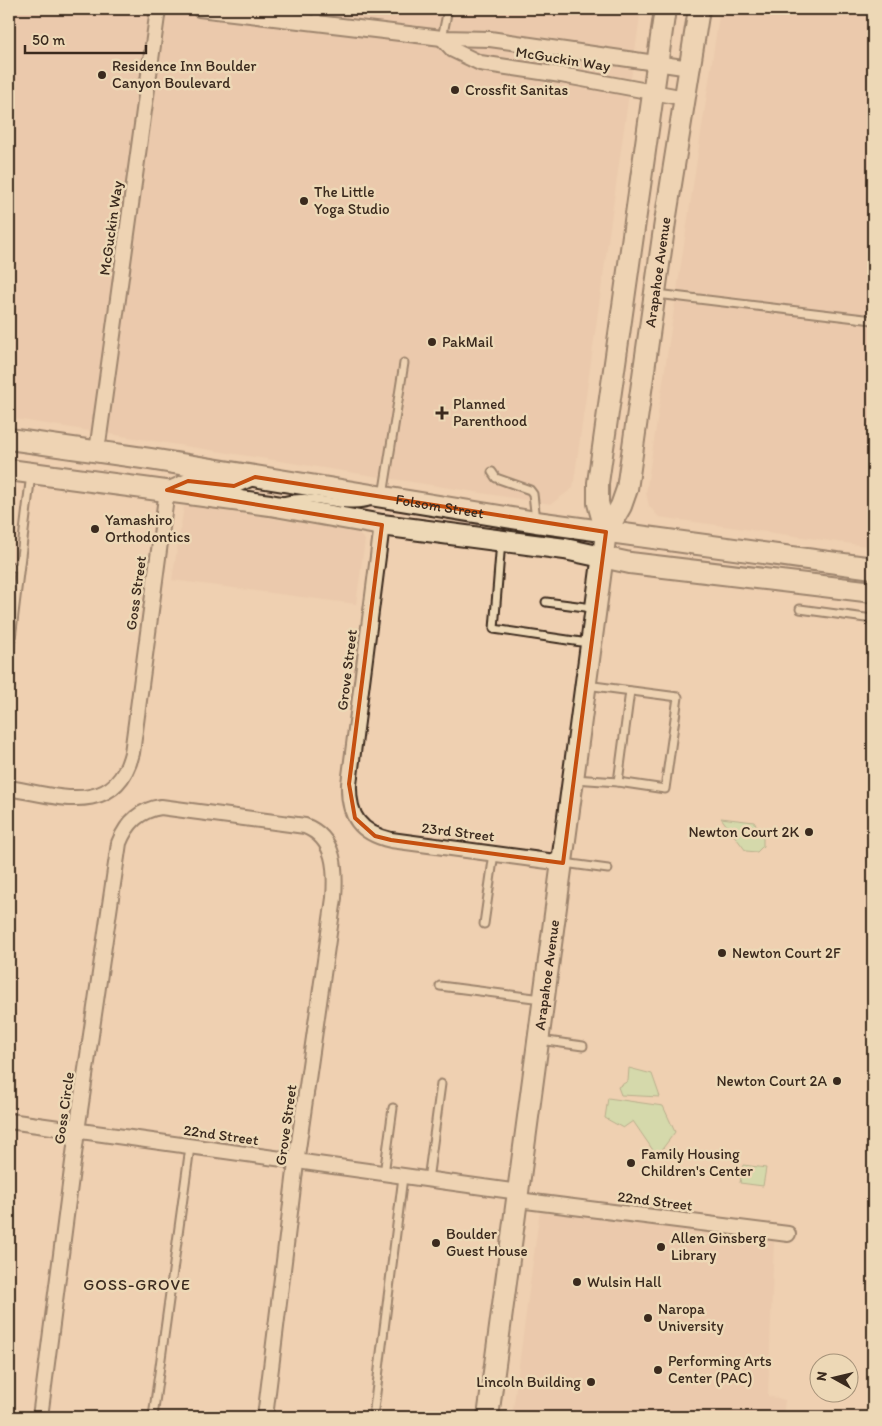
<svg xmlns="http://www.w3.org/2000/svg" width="882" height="1426" font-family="Itim,sans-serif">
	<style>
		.built { fill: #e6c2a6 }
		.green { fill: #b5e4a4; stroke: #788761 }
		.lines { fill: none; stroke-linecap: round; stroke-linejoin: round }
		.service-casing { stroke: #3b2a1e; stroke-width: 11 }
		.minor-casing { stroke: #3b2a1e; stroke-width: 18 }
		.secondary-casing { stroke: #3b2a1e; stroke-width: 24 }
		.service { stroke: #edd8b6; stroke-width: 7 }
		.minor { stroke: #edd8b6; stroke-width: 14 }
		.secondary { stroke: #edd8b6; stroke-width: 20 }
		.marked { fill: none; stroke: #c55010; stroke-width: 4; stroke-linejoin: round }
		.poi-dot { fill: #3b2a1e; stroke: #edd8b6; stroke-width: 2 }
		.labels { text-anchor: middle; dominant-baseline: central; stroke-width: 5; stroke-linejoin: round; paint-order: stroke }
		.street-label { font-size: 15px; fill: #3b2a1e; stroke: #edd8b6 }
		.poi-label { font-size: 15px; fill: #3b2a1e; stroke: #edd8b6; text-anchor: start }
		.neighbourhood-label { font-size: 16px; letter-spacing: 1px; fill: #3b2a1e; stroke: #edd8b6 }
	</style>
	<rect width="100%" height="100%" fill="#efd0b1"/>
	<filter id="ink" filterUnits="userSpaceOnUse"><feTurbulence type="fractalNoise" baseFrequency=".02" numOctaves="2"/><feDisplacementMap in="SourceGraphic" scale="10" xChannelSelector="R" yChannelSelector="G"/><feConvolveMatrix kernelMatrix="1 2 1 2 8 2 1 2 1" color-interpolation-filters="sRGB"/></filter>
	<g filter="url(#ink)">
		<g class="built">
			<path d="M9 9H641L573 488 551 504 9 418Z"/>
			<path d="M720 9H873V547L659 517 649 506 646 493Z"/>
			<path d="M189 505 357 532 365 540 356 604 172 580 184 507Z"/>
			<path d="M540 1210 774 1241 768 1396 785 1400 783 1417H512Z"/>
		</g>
		<g class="green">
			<path d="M721 818 754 822 763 836V846L757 852 746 851Z"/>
			<path d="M629 1068 652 1074 660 1097 621 1095 618 1087 628 1081Z"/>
			<path d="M608 1098 663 1106 675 1132 657 1156 633 1121 623 1128 605 1118Z"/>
			<path d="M743 1165 766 1168 763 1186 740 1183Z"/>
		</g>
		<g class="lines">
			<defs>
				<g id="service">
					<path d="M316 21 318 9"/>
					<path d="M442 38 448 9"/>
					<path d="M657 294 873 320"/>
					<path d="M492 472 496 478 530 490 533 494 536 520"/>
					<path d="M383 496 404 363"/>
					<path d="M282 501C312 492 343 511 372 501"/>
					<path d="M501 541 494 629 588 643"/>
					<path d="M9 566 19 568"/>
					<path d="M546 602 593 608"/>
					<path d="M800 609 873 619"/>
					<path d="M9 655 31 474"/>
					<path d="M574 779 618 782 665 789 678 697 586 685"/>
					<path d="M618 782 630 691"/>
					<path d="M564 863 608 869"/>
					<path d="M484 924 494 853"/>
					<path d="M440 986 542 999"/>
					<path d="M540 1040 583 1046"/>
					<path d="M384 1174 393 1108"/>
					<path d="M428 1180 441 1084"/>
					<path d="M153 1417 190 1147"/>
					<path d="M373 1417 403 1177"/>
				</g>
				<g id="minor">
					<path d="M199 9 442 38 490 39 690 68"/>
					<path d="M442 38 453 50 480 63 561 75 685 98"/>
					<path d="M97 451 158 9"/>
					<path d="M382 525 349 784C348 816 360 833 391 840L563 863"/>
					<path d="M9 788C57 796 116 818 132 753L167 490 188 481 234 486 255 477"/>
					<path d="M9 1121 519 1192"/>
					<path d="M518 1200 788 1234"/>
					<path d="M40 1417 77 1131 119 843C127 823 139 810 161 807L305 826C336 838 336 870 334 898L296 1163 265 1417"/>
				</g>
				<g id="secondary">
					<path id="s1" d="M9 439 150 459 536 522 873 568"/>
					<path d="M9 470 270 505 382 525 565 549 630 563 873 592"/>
					<path d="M606 532 598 503V483L665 9"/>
					<path id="s2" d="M488 1417 606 532 621 506 627 489 665 222 699 9"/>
				</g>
			</defs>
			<use href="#service" class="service-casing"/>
			<use href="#minor" class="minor-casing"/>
			<use href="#secondary" class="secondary-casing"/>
			<use href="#service" class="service"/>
			<use href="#minor" class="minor"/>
			<use href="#secondary" class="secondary"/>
		</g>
	</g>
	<path d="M0 0H882V1426H0ZM255 477 606 532 563 863 391 840 375 836 355 818 349 784 382 525 167 490 188 481 234 486Z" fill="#efd0b1" fill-opacity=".55" fill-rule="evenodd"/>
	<path class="marked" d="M255 477 606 532 563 863 391 840 375 836 355 818 349 784 382 525 167 490 188 481 234 486Z"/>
	<g class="poi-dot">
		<circle cx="102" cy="75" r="5"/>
		<circle cx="455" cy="90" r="5"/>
		<circle cx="304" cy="201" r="5"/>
		<circle cx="432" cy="342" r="5"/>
		<path d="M439.5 405.5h5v5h5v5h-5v5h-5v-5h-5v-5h5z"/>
		<circle cx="95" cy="529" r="5"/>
		<circle cx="809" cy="832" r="5"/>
		<circle cx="722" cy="953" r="5"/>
		<circle cx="837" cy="1081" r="5"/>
		<circle cx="631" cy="1163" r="5"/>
		<circle cx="436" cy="1243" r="5"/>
		<circle cx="661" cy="1247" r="5"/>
		<circle cx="577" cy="1282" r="5"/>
		<circle cx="648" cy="1318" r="5"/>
		<circle cx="658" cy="1370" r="5"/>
		<circle cx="591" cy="1382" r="5"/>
	</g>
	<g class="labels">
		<g class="street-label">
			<text transform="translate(563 59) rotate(9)">McGuckin Way</text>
			<text transform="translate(111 228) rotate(-82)">McGuckin Way</text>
			<text stroke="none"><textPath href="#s2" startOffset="1160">Arapahoe Avenue</textPath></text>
			<text stroke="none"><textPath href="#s1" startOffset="436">Folsom Street</textPath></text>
			<text transform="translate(136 593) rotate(-82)">Goss Street</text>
			<text transform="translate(347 670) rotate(-83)">Grove Street</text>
			<text transform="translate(458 832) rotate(7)">23rd Street</text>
			<text stroke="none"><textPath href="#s2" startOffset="446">Arapahoe Avenue</textPath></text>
			<text transform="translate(64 1108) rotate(-82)">Goss Circle</text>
			<text transform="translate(286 1125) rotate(-82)">Grove Street</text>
			<text transform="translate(221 1135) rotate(8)">22nd Street</text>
			<text transform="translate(655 1201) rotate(7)">22nd Street</text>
		</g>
		<g class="poi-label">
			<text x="112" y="66">Residence Inn Boulder<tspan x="112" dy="17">Canyon Boulevard</tspan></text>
			<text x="465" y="90">Crossfit Sanitas</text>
			<text x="314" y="192">The Little<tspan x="314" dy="17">Yoga Studio</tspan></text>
			<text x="442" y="342">PakMail</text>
			<text x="453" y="404">Planned<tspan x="453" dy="17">Parenthood</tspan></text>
			<text x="105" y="520">Yamashiro<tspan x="105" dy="17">Orthodontics</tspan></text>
			<text x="799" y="832" text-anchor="end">Newton Court 2K</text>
			<text x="732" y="953">Newton Court 2F</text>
			<text x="827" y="1081" text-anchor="end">Newton Court 2A</text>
			<text x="641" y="1154">Family Housing<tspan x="641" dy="17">Children's Center</tspan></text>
			<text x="446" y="1234">Boulder<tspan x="446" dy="17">Guest House</tspan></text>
			<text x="671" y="1238">Allen Ginsberg<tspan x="671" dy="17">Library</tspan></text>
			<text x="587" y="1282">Wulsin Hall</text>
			<text x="658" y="1309">Naropa<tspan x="658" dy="17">University</tspan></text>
			<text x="668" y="1361">Performing Arts<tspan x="668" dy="17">Center (PAC)</tspan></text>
			<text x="581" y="1382" text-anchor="end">Lincoln Building</text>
		</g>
		<g class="neighbourhood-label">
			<text x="137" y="1284">GOSS-GROVE</text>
		</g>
	</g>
	<rect width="882" height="1426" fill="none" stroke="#edd8b6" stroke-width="30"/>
	<rect x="15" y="15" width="852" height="1396" fill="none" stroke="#3b2a1e" stroke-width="2" filter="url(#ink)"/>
	<g transform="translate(834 1378) rotate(278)"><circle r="24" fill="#edd8b6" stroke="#a69279"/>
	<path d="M0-4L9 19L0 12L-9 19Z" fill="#3b2a1e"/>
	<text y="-8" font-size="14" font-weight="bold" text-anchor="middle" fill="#3b2a1e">N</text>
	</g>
	<path d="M25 45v8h121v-8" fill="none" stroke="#3b2a1e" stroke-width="2.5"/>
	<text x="32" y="45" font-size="15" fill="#3b2a1e" stroke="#edd8b6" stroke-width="4" paint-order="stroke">50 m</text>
</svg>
